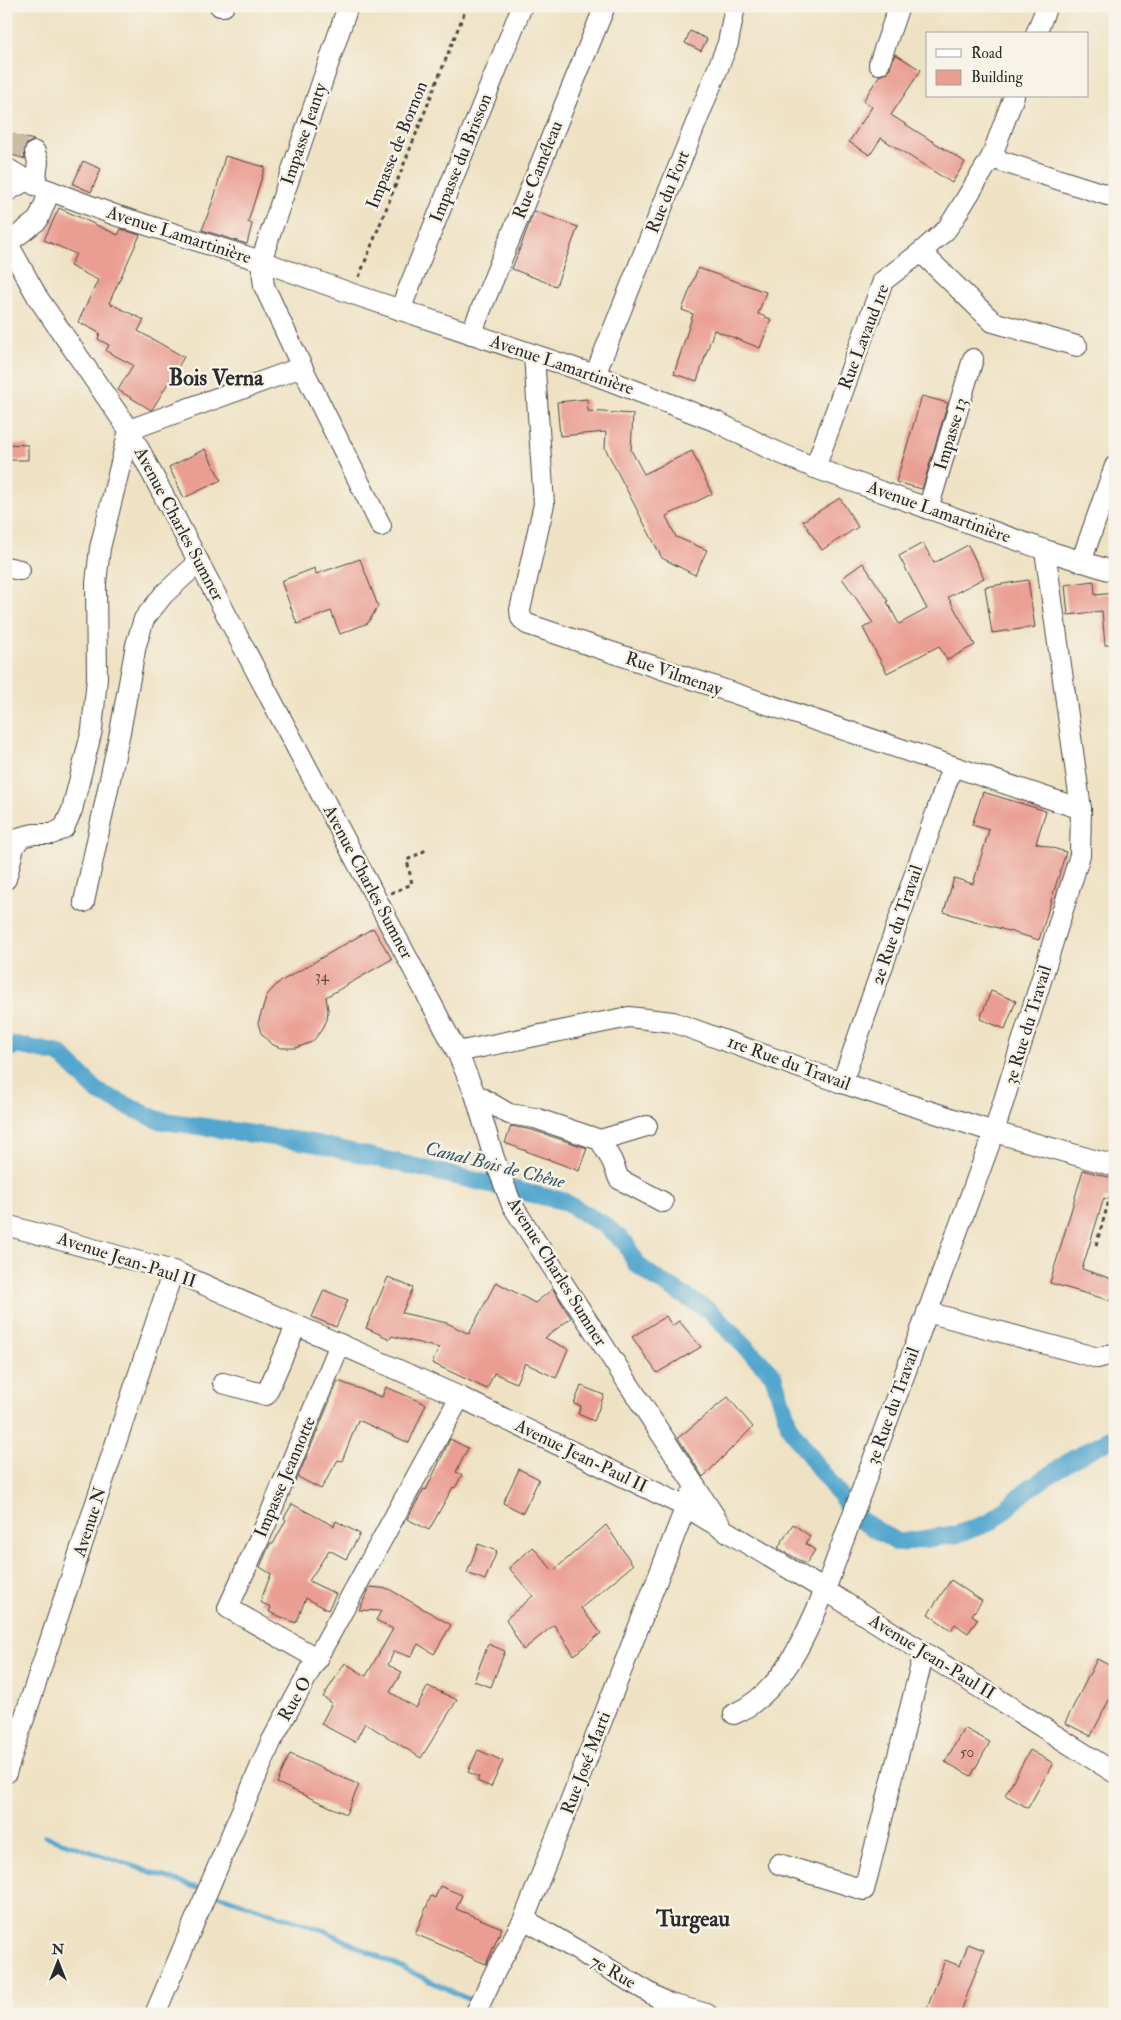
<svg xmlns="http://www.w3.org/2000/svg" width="1121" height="2020" font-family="'IM FELL Double Pica',serif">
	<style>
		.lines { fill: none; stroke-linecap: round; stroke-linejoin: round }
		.stream { stroke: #52a6ce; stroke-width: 5 }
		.canal { stroke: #52a6ce; stroke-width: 18 }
		.building { fill: #ea9d92 }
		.minor-tunnel { stroke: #c8bda5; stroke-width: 20; stroke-dasharray: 20 10; stroke-linecap: butt }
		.minor-casing { stroke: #484642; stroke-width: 22 }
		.path { stroke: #484642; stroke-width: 3; stroke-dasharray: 4 4; stroke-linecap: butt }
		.minor { stroke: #fff; stroke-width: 20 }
		.labels { text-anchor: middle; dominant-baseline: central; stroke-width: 5; stroke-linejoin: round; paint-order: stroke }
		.number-label { font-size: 15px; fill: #5b4845 }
		.street-label { font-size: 18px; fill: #2b2b2b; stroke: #f7f3e8 }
		.water-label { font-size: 19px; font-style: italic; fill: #395664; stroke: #f7f3e8 }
		.district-label { font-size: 22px; font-weight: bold; fill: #2b2b2b; stroke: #f7f3e8 }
	</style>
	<rect width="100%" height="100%" fill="#f7f3e8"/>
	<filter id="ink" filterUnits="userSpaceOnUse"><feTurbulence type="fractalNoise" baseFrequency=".02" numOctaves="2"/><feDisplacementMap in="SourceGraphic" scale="10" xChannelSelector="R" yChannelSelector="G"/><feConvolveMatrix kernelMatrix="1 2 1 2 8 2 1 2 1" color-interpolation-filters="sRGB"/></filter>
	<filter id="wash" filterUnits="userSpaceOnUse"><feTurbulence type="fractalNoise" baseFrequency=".0096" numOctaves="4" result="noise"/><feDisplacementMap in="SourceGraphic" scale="20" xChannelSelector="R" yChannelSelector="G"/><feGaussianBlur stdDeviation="1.12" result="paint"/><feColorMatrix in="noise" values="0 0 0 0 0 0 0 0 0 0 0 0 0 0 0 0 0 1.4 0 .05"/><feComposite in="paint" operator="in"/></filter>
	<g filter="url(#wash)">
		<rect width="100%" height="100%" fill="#efe2c4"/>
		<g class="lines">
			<g class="stream">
				<path d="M45 1836 203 1890"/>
				<path d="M212 1893 323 1930 476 2003"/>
				<path d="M483 2006 499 2014"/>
			</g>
			<path class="canal" d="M6 1050 16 1045 60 1054 98 1092 158 1120 313 1143 563 1201 606 1226 626 1244 636 1264 655 1278 710 1311 773 1375 790 1428 823 1474 860 1520 898 1543 958 1534 991 1522 1027 1490 1073 1459 1115 1436"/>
		</g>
		<g id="blocks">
			<g class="building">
				<path d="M690 31 707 39 701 51 685 43Z"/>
				<path d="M895 54 921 70 891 115 965 162 952 183 881 138 870 155 849 142 872 107 863 101 879 76 886 73 890 68Z"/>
				<path d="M6 133 34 140 27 144 24 149 25 159 6 153Z"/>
				<path d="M225 156 265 167 248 222 252 224 247 244 202 230 215 195Z"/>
				<path d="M83 161 101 169 91 192 73 184Z"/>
				<path d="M59 208 118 235 121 229 140 235 109 303 144 320 138 331 184 357 153 408 151 410 118 390 133 365 106 351 109 345 98 339 100 333 78 322 98 280 70 266 76 254 44 240Z"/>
				<path d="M534 211 578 227 556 286 512 269Z"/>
				<path d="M698 268 766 292 758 314 771 319 760 348 714 330 697 381 674 374 693 314 682 310Z"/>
				<path d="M922 396 948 403 922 489 896 482Z"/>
				<path d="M587 399 588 411 633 414 631 450 644 474 692 451 712 494 666 516 676 537 707 550 695 575 662 558 605 448 606 432 560 436 557 402Z"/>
				<path d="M6 444 28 445V460H6Z"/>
				<path d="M205 449 221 480 184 498 169 467Z"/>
				<path d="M840 498 858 527 822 550 803 521Z"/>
				<path d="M923 543 934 563 968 545 984 578 948 597 975 645 947 660 939 646 887 673 863 628 873 623 842 578 863 563 888 601 887 602 899 624 927 609 899 556Z"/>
				<path d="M360 559 378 606 368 623 340 634 331 611 297 624 281 581 315 568 316 574Z"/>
				<path d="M1028 580 1035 627 992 633 985 587Z"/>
				<path d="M1094 581 1095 595 1115 593V645H1105L1102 611 1068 615 1065 585Z"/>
				<path d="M983 792 1046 811 1036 843 1066 852 1039 940 944 912 954 878 973 884 989 830 972 825Z"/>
				<path d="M373 928 392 959 326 997 328 1010 327 1020 321 1031 312 1042 296 1048H281L271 1044 261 1033 258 1023 267 995 278 983Z"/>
				<path d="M991 991 1016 1001 1005 1029 980 1019Z"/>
				<path d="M511 1126 532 1130 587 1148 579 1171 505 1143Z"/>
				<path d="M1083 1170 1115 1179V1201L1104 1198 1082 1269 1115 1280V1302L1050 1283Z"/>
				<path d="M388 1277 413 1288 402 1313 447 1323 469 1334 496 1282 535 1303 553 1289 571 1318 545 1338 568 1349 556 1378 525 1363 516 1383 494 1373 487 1389 432 1363 439 1348 392 1336 390 1339 366 1328Z"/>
				<path d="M324 1290 348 1300 336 1327 312 1317Z"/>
				<path d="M666 1316 672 1326 679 1321 701 1347 657 1373 632 1337Z"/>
				<path d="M338 1381 382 1397 386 1387 426 1404 409 1443 358 1420 342 1461 338 1460 321 1489 298 1477Z"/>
				<path d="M581 1386 604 1395 594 1421 578 1414 581 1406 574 1404Z"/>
				<path d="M728 1397 753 1427 703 1477 678 1438Z"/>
				<path d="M450 1439 468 1448 456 1472 462 1475 455 1488 453 1487 429 1530 407 1519 424 1489 426 1490Z"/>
				<path d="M519 1469 539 1479 523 1513 503 1503Z"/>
				<path d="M292 1504 334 1526 336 1521 360 1534 346 1559 329 1550 309 1581 336 1594 328 1610 306 1598 296 1623 269 1612 271 1607 260 1602 271 1574 260 1567 269 1546 271 1543 273 1544 286 1520 284 1518Z"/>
				<path d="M793 1524 810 1536 806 1544 815 1550 806 1564 778 1548Z"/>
				<path d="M606 1525 633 1565 581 1608 601 1633 574 1655 554 1625 523 1650 506 1619 533 1596 509 1568 533 1547 553 1571Z"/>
				<path d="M478 1544 497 1551 485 1580 467 1573Z"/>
				<path d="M951 1580 982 1601 972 1615 978 1619 968 1633 955 1624 951 1630 928 1614Z"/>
				<path d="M370 1587 389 1589 451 1625 434 1654 418 1644 411 1657 394 1651 388 1665 402 1672 390 1692 416 1708 428 1686 457 1700 421 1758 365 1723 355 1742 321 1724 332 1703 323 1697 345 1663 366 1676 393 1629 376 1620 381 1611 359 1610Z"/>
				<path d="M488 1644 505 1651 491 1687 474 1681Z"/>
				<path d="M1097 1659 1115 1668V1688L1091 1736 1065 1723Z"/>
				<path d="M964 1728 990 1742 971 1776 945 1762Z"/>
				<path d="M478 1750 503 1761 491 1787 477 1781 479 1777 468 1772Z"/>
				<path d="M1030 1750 1053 1763 1028 1808 1005 1795Z"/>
				<path d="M290 1754 359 1785 346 1814 277 1783Z"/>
				<path d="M440 1886 462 1895 456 1909 502 1928 486 1964 415 1934 431 1896 435 1898Z"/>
				<path d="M968 1944 984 1950 960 2014H925L945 1960 960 1966Z"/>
			</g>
		</g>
	</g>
	<g filter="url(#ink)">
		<use href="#blocks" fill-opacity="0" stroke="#484642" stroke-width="1"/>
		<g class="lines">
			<path class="minor-tunnel" d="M6 141 35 152"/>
			<defs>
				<g id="minor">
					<path d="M220 6H224"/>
					<path d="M348 6 261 261 264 286 302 367 381 526"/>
					<path d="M1036 34 1047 6"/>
					<path d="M879 64 899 6"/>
					<path d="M35 152 38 162 35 185"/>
					<path d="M991 158 1107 195 1115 194"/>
					<path d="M6 168 35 185 115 215 261 261 353 294 595 375 717 422 768 448 815 468 1045 550 1115 572"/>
					<path d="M6 192 27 180"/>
					<path d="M6 240 38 298 129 430 457 1052 475 1094 494 1158 512 1205 721 1526"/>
					<path d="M8 243 38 220 50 191"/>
					<path d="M921 252 993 322 1077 346"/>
					<path d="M400 310 522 6"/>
					<path d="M471 334 605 6"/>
					<path d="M534 355 544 504 520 610 521 618 527 624 1081 809"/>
					<path d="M595 375 728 43 735 6"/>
					<path d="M815 468 883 281 921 252 946 230 953 220 991 158 1014 96"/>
					<path d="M928 509 973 359"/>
					<path d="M1081 562 1115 466"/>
					<path d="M6 567 20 570"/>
					<path d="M6 879 14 847 21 837 34 834H52L64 828 72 810 92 730 97 678 96 583 100 548 129 430 302 367"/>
					<path d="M84 902 120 732 136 645 144 619 164 594 199 562"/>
					<path d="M457 1052 629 1017 673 1022 842 1083 994 1132 1115 1166"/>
					<path d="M842 1083 952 767"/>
					<path d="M475 1094 509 1114 535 1118 600 1140 647 1126"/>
					<path d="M600 1140 612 1161 619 1179 663 1202"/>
					<path d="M6 1225 173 1271 460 1397 686 1507 828 1592 1115 1773"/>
					<path d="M927 1312 1098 1358 1115 1353"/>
					<path d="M223 1383 266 1395 296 1326"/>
					<path d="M318 1659 228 1608 266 1524 340 1344"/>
					<path d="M734 1714C783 1692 805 1637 825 1590L994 1132 1080 855 1081 809 1045 550"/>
					<path d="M6 1773 173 1271"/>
					<path d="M779 1864 864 1890 924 1653"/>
					<path d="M524 1919 667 2003 707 2014"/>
					<path d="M155 2014 271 1742 460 1397"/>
					<path d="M475 2014 497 1968 524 1919 690 1496"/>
				</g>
			</defs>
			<use href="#minor" class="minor-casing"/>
			<g class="path">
				<path d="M359 277 467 6"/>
				<path d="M391 893 412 884 407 860 426 850"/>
				<path d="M1096 1245 1114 1184"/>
			</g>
			<use href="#minor" class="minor"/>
		</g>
	</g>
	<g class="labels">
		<g class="number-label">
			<text x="322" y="976">34</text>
			<text x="967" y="1752">50</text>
		</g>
		<g class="street-label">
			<text transform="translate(304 134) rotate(-71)">Impasse Jeanty</text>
			<text transform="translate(397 145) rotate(-68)">Impasse de Bornon</text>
			<text transform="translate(461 158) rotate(-68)">Impasse du Brisson</text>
			<text transform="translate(538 170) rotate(-68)">Rue Caméleau</text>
			<text transform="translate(668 192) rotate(-68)">Rue du Fort</text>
			<text transform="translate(179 235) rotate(18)">Avenue Lamartinière</text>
			<text transform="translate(864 337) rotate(-69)">Rue Lavaud 1re</text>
			<text transform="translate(562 365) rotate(19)">Avenue Lamartinière</text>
			<text transform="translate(951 434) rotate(-73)">Impasse 13</text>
			<text transform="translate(939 512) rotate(20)">Avenue Lamartinière</text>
			<text transform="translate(179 524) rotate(62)">Avenue Charles Sumner</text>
			<text transform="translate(674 674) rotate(19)">Rue Vilmenay</text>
			<text transform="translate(368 882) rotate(62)">Avenue Charles Sumner</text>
			<text transform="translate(897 925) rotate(-71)">2e Rue du Travail</text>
			<text transform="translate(1028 1025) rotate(-73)">3e Rue du Travail</text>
			<text transform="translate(789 1063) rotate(20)">1re Rue du Travail</text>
			<text transform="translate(127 1260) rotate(18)">Avenue Jean-Paul II</text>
			<text transform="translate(557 1272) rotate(58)">Avenue Charles Sumner</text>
			<text transform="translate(893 1406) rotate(-70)">3e Rue du Travail</text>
			<text transform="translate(581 1456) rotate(26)">Avenue Jean-Paul II</text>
			<text transform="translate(285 1477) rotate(-67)">Impasse Jeannotte</text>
			<text transform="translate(90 1522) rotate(-72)">Avenue N</text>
			<text transform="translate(932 1657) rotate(32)">Avenue Jean-Paul II</text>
			<text transform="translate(295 1699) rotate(-60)">Rue O</text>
			<text transform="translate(586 1763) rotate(-69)">Rue José Marti</text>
			<text transform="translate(613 1972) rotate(30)">7e Rue</text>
		</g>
		<g class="water-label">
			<text transform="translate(495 1165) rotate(14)">Canal Bois de Chêne</text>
		</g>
		<g class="district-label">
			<text x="216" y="378">Bois Verna</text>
			<text x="693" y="1919">Turgeau</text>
		</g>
	</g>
	<rect width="1121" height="2020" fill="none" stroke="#f7f3e8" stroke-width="25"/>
	<rect x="926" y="32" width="162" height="65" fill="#f7f3e8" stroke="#a5a39c"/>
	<rect x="936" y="49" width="25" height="8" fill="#ffffff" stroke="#a5a39c"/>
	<text x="971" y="58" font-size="15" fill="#2b2b2b">Road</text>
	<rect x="936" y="70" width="25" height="15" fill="#ea9d92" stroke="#a5a39c"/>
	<text x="971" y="82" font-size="15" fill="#2b2b2b">Building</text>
	<g transform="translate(58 1962)" stroke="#f7f3e8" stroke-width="4" paint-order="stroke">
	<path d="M0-4L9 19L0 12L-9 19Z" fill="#2b2b2b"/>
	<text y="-8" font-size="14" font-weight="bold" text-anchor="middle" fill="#2b2b2b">N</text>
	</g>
</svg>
